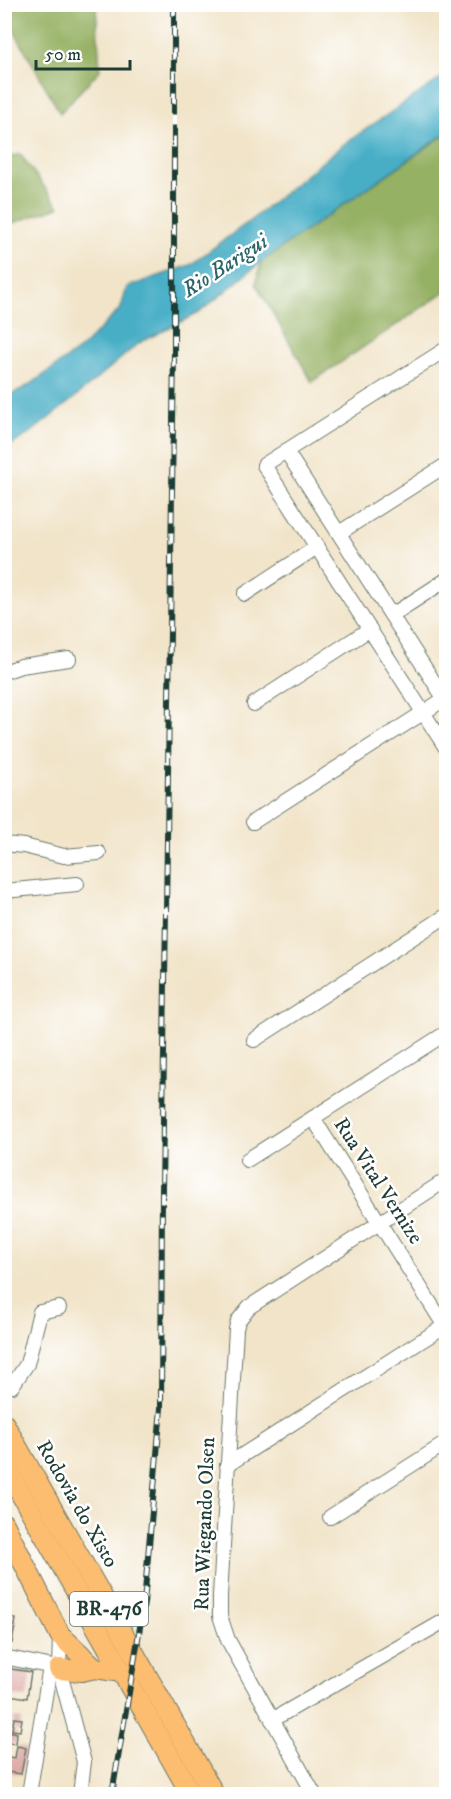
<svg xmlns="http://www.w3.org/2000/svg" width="451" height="1799" font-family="'IM FELL DW Pica',serif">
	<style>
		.forest { fill: #95b163; stroke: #5a774c; stroke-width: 1.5 }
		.water { fill: #47aec6; stroke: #33767d; stroke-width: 1.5 }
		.building { fill: #dca8a5 }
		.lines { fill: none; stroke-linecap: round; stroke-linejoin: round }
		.minor-casing { stroke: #687768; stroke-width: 16 }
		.highway-casing { stroke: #687768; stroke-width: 22 }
		.minor { stroke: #fff; stroke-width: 14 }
		.highway { stroke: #fcbd6f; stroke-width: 20 }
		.rail-casing { stroke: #1f3d34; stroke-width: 6 }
		.rail { stroke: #fff; stroke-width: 4; stroke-dasharray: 11; stroke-linecap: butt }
		.labels { text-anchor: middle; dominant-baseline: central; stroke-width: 5; stroke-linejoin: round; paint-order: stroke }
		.shield { fill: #fff; stroke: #627771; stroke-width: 1.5 }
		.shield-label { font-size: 20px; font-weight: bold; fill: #1f3d34 }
		.street-label { font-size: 21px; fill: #1f3d34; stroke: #fff }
		.water-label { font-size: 22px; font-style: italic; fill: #2d6567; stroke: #fff }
	</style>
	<rect width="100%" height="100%" fill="#fff"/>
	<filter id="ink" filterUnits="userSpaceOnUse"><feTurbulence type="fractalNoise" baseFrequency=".0167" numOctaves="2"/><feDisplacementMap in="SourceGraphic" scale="12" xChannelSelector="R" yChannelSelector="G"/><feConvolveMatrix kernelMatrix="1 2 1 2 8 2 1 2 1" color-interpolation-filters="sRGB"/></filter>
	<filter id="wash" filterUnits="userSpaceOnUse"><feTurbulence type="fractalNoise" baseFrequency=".008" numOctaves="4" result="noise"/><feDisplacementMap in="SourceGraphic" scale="24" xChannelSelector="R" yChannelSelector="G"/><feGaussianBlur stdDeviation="1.35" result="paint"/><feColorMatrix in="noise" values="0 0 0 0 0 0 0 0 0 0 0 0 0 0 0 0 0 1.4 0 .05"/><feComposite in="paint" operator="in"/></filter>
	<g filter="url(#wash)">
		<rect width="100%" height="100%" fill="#f1e4c9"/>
		<g class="forest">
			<path d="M14 5H96L100 70 60 113 12 27Z"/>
			<path d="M446 134V291L312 382 256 284 261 262Z"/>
			<path d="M20 154 59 207 5 226V158Z"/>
		</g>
		<path class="water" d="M446 75V133L261 262 200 312 139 343 73 399 29 434 5 449V398L31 384 81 348 121 308 127 287 190 265 251 220 344 144Z"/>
		<g id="blocks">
			<g class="building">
				<path d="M4 1617 16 1619 12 1643 4 1641Z"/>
				<path d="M4 1668 31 1672 27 1698 9 1695 10 1690 4 1689Z"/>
				<path d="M14 1718 22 1719 20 1731 12 1730Z"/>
				<path d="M4 1730 17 1733 16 1744 4 1742Z"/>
				<path d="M17 1746 26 1748 21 1774 7 1772 9 1757 15 1758Z"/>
			</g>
		</g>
	</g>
	<g filter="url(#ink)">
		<use href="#blocks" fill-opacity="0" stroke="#687768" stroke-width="1.5"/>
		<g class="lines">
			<defs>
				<g id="minor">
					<path d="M446 349 264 465 446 748"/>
					<path d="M286 451 446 701"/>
					<path d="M339 533 446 465"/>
					<path d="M245 594 317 547"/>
					<path d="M392 615 446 580"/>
					<path d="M4 672 21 666 69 659"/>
					<path d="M254 704 370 629"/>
					<path d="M253 822 446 698"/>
					<path d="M4 844 24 846 64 856 99 853"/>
					<path d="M4 891 77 884"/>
					<path d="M254 1040 446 916"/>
					<path d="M313 1118 446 1328"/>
					<path d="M247 1160 446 1033"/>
					<path d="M4 1385 12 1386 27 1364 40 1312 59 1308"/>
					<path d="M227 1465 446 1325"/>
					<path d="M330 1517 446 1443"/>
					<path d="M60 1635 59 1669 84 1762 80 1794"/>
					<path d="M4 1657 58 1668"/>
					<path d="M272 1720 446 1620"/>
					<path d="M29 1794 50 1667"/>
					<path d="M314 1794 228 1640 220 1616V1596L236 1329 238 1321 249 1307 446 1180"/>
				</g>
				<g id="highway">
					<path d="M4 1424 214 1794"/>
					<path d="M4 1464 191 1794"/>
					<path d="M4 1524 60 1635 95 1668 122 1672"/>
					<path d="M59 1669 82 1671 95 1668"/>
				</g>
			</defs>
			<use href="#minor" class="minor-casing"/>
			<use href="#highway" class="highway-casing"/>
			<use href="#minor" class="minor"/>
			<use href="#highway" class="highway"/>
			<defs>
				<path id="rail" d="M112 1794 144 1603 161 1408 162 1191 174 352V4"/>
			</defs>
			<use href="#rail" class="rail-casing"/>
			<use href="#rail" class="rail"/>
		</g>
	</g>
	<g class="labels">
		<rect class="shield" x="70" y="1592" width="78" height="34" rx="4.5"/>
		<g class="shield-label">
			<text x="109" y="1609">BR-476</text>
		</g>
		<g class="street-label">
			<text transform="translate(378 1181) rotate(57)">Rua Vital Vernize</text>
			<text transform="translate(77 1504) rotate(60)">Rodovia do Xisto</text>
			<text transform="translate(205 1524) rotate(-88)">Rua Wiegando Olsen</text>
		</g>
		<g class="water-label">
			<text transform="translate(225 266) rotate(-33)">Rio Barigui</text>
		</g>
	</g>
	<rect width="451" height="1799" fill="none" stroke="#fff" stroke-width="24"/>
	<path d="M36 60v9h94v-9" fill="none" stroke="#1f3d34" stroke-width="3"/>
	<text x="45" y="60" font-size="18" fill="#1f3d34" stroke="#ffffff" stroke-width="4.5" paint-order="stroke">50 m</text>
</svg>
